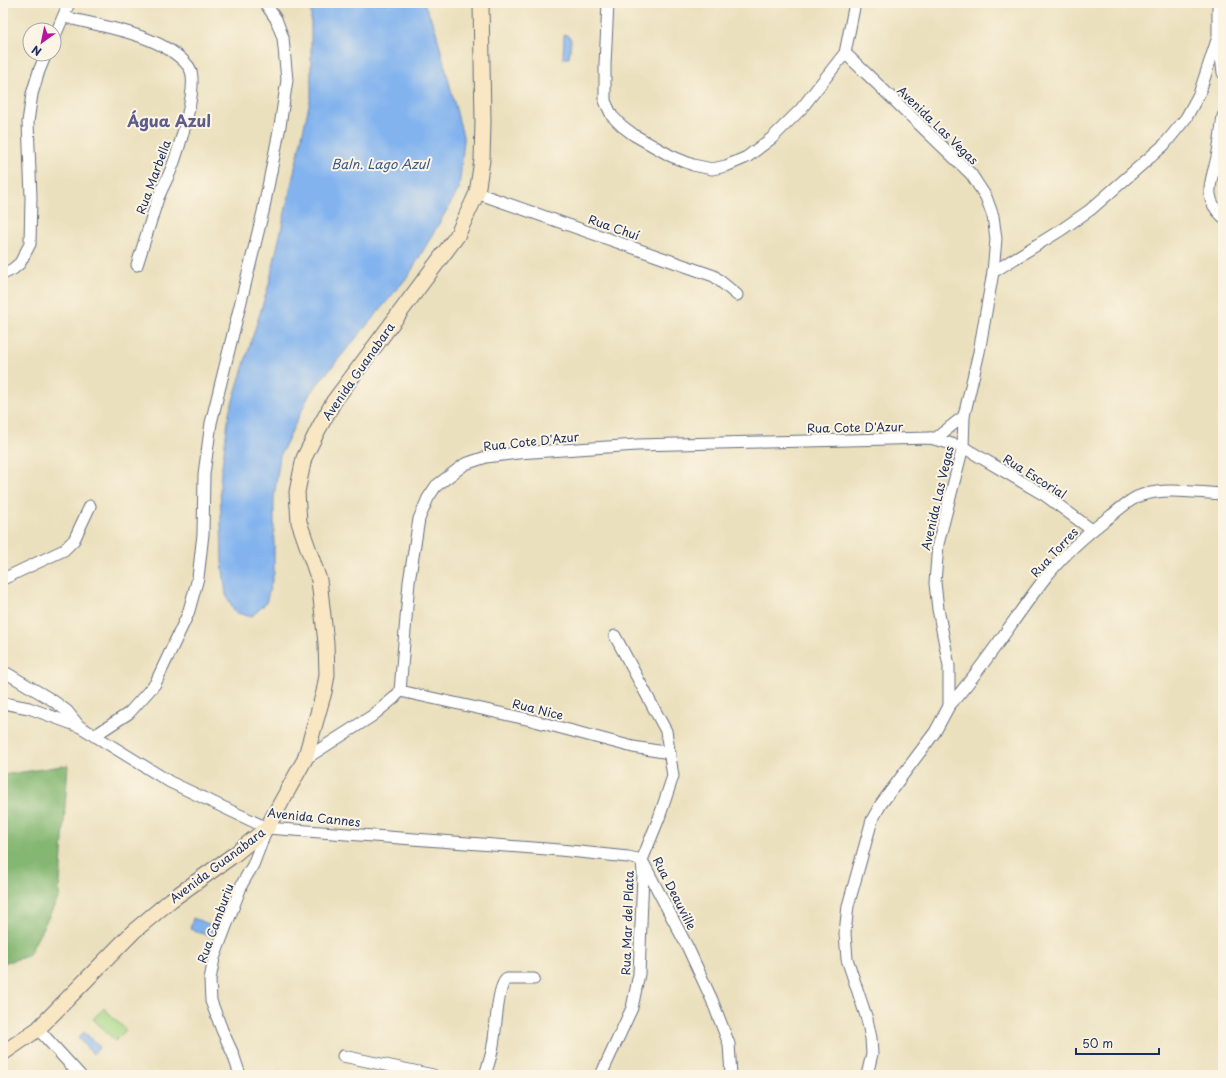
<svg xmlns="http://www.w3.org/2000/svg" width="1226" height="1078" font-family="'Playpen Sans',sans-serif">
	<style>
		.green { fill: #a5d685; stroke: #608272 }
		.forest { fill: #84b772; stroke: #507368 }
		.water { fill: #82b3ee; stroke: #4e71a6 }
		.lines { fill: none; stroke-linecap: round; stroke-linejoin: round }
		.street-casing { stroke: #646d7f; stroke-width: 13 }
		.secondary-casing { stroke: #646d7f; stroke-width: 17 }
		.street { stroke: #fff; stroke-width: 11 }
		.secondary { stroke: #f9e7c3; stroke-width: 15 }
		.labels { text-anchor: middle; dominant-baseline: central; stroke-width: 4; stroke-linejoin: round; paint-order: stroke }
		.street-label { font-size: 12px; fill: #1b2f5e; stroke: #fcf5e5 }
		.water-label { font-size: 13px; font-style: italic; fill: #3a5789; stroke: #fcf5e5 }
		.district-label { font-size: 16px; font-weight: bold; fill: #5c5c8f; stroke: #fcf5e5 }
	</style>
	<rect width="100%" height="100%" fill="#fcf5e5"/>
	<filter id="ink" filterUnits="userSpaceOnUse"><feTurbulence type="fractalNoise" baseFrequency=".025" numOctaves="2"/><feDisplacementMap in="SourceGraphic" scale="8" xChannelSelector="R" yChannelSelector="G"/><feConvolveMatrix kernelMatrix="1 2 1 2 8 2 1 2 1" color-interpolation-filters="sRGB"/></filter>
	<filter id="wash" filterUnits="userSpaceOnUse"><feTurbulence type="fractalNoise" baseFrequency=".012" numOctaves="4" result="noise"/><feDisplacementMap in="SourceGraphic" scale="16" xChannelSelector="R" yChannelSelector="G"/><feGaussianBlur stdDeviation="0.9" result="paint"/><feColorMatrix in="noise" values="0 0 0 0 0 0 0 0 0 0 0 0 0 0 0 0 0 1.4 0 .05"/><feComposite in="paint" operator="in"/></filter>
	<g filter="url(#wash)">
		<rect width="100%" height="100%" fill="#ebe0bd"/>
		<path class="green" d="M104 1008 126 1030 115 1041 93 1019Z"/>
		<path class="forest" d="M68 765 59 897 28 956 3 963V775Z"/>
		<g class="water">
			<path d="M311 3H424L435 28 464 140 459 189 409 275 310 393 280 456 274 498V573L266 603 251 617 235 612 226 595 222 562 220 481 229 413 269 284 311 96Z"/>
			<path d="M564 34 569 36 571 40 569 58H563Z"/>
			<path d="M193 918 214 926 211 937 190 929Z"/>
			<path d="M84 1032 100 1047 93 1054 78 1038Z"/>
		</g>
	</g>
	<g filter="url(#ink)">
		<g class="lines">
			<defs>
				<g id="street">
					<path d="M608 3 605 64V101L612 116 622 126 634 135 671 156 693 165 712 169 726 166 747 157 772 138 801 109 845 53 855 3"/>
					<path d="M64 17C101 26 165 35 189 67 200 83 180 144 174 162 170 174 163 186 158 198 151 221 144 243 137 265"/>
					<path d="M54 38 69 3"/>
					<path d="M1219 41 1223 73"/>
					<path d="M845 53 971 174 986 197 993 216 996 239 993 272 979 352 964 416 963 447 938 544 935 583 938 609 949 666V706L935 732 881 804 872 820 848 906 845 933 847 959 867 1019 871 1038 872 1054 867 1075"/>
					<path d="M1223 116C1221 130 1220 143 1217 157 1212 181 1201 197 1223 217"/>
					<path d="M477 193 714 276 737 295"/>
					<path d="M993 272 1061 230 1090 210 1164 145 1186 118 1199 94 1218 37V3"/>
					<path d="M3 274 13 269 20 263 30 244 31 197 28 122 32 94 39 71 46 54"/>
					<path d="M930 438H936L964 416"/>
					<path d="M3 579 64 550 74 540 90 506"/>
					<path d="M3 671 52 700 67 711 79 726 170 782 267 828 560 850 628 857 642 860"/>
					<path d="M400 691 531 720 633 747 670 753"/>
					<path d="M3 703 29 708 78 726"/>
					<path d="M949 706C984 667 1010 624 1042 582 1061 557 1086 534 1112 515 1121 508 1131 498 1142 495 1167 487 1197 493 1223 494"/>
					<path d="M94 736 129 713 155 684 188 614 198 578 203 534 204 474 211 423 263 212 280 126 287 80 283 38 276 19 265 3"/>
					<path d="M305 759 372 716 394 698 400 691 409 582 419 519 428 498 436 486 465 464 486 457 518 453 637 445 930 438 963 447 1046 496 1092 530"/>
					<path d="M644 864 688 948 712 1000 729 1044 731 1075"/>
					<path d="M38 1029 80 1075"/>
					<path d="M343 1056 433 1075"/>
					<path d="M240 1075 233 1054 222 1030 211 1001 210 980 214 958 242 884 253 865 267 828"/>
					<path d="M485 1075C488 1065 492 1055 493 1045 496 1032 497 984 507 979H534"/>
					<path d="M601 1075 632 1008 639 974 643 874 642 860 659 818 673 776 666 731 615 636"/>
				</g>
				<path id="secondary" d="M3 1053 38 1029 134 931 171 900 235 854 267 828 305 759 324 692 327 675 326 643 319 580 299 522 297 492 304 458 319 428 334 401 457 236 477 193 482 160 483 122 481 3"/>
			</defs>
			<use href="#street" class="street-casing"/>
			<use href="#secondary" class="secondary-casing"/>
			<use href="#street" class="street"/>
			<use href="#secondary" class="secondary"/>
		</g>
	</g>
	<g class="labels">
		<g class="street-label">
			<text transform="translate(938 125) rotate(44)">Avenida Las Vegas</text>
			<text transform="translate(153 177) rotate(-70)">Rua Marbella</text>
			<text transform="translate(614 227) rotate(19)">Rua Chuí</text>
			<text transform="translate(358 371) rotate(-55)">Avenida Guanabara</text>
			<text transform="translate(855 427) rotate(-1)">Rua Cote D'Azur</text>
			<text transform="translate(531 441) rotate(-6)">Rua Cote D'Azur</text>
			<text transform="translate(1035 476) rotate(32)">Rua Escorial</text>
			<text transform="translate(937 498) rotate(-77)">Avenida Las Vegas</text>
			<text transform="translate(1054 552) rotate(-47)">Rua Torres</text>
			<text transform="translate(538 709) rotate(14)">Rua Nice</text>
			<text transform="translate(314 817) rotate(6)">Avenida Cannes</text>
			<text transform="translate(217 865) rotate(-37)">Avenida Guanabara</text>
			<text transform="translate(675 893) rotate(63)">Rua Deauville</text>
			<text transform="translate(215 923) rotate(-70)">Rua Camburiu</text>
			<text transform="translate(627 923) rotate(-88)">Rua Mar del Plata</text>
		</g>
		<g class="water-label">
			<text x="380" y="163">Baln. Lago Azul</text>
		</g>
		<g class="district-label">
			<text x="169" y="120">Água Azul</text>
		</g>
	</g>
	<rect width="1226" height="1078" fill="none" stroke="#fcf5e5" stroke-width="16"/>
	<g transform="translate(42 42) rotate(213)"><circle r="19" fill="#fcf5e5" stroke="#a2a6af"/>
	<path d="M0-3L7 15L0 10L-7 15Z" fill="#b5179e"/>
	<text y="-6" font-size="11" font-weight="bold" text-anchor="middle" fill="#1b2f5e">N</text>
	</g>
	<path d="M1076 1048v6h83v-6" fill="none" stroke="#1b2f5e" stroke-width="2"/>
	<text x="1082" y="1048" font-size="12" fill="#1b2f5e" stroke="#fcf5e5" stroke-width="3" paint-order="stroke">50 m</text>
</svg>
